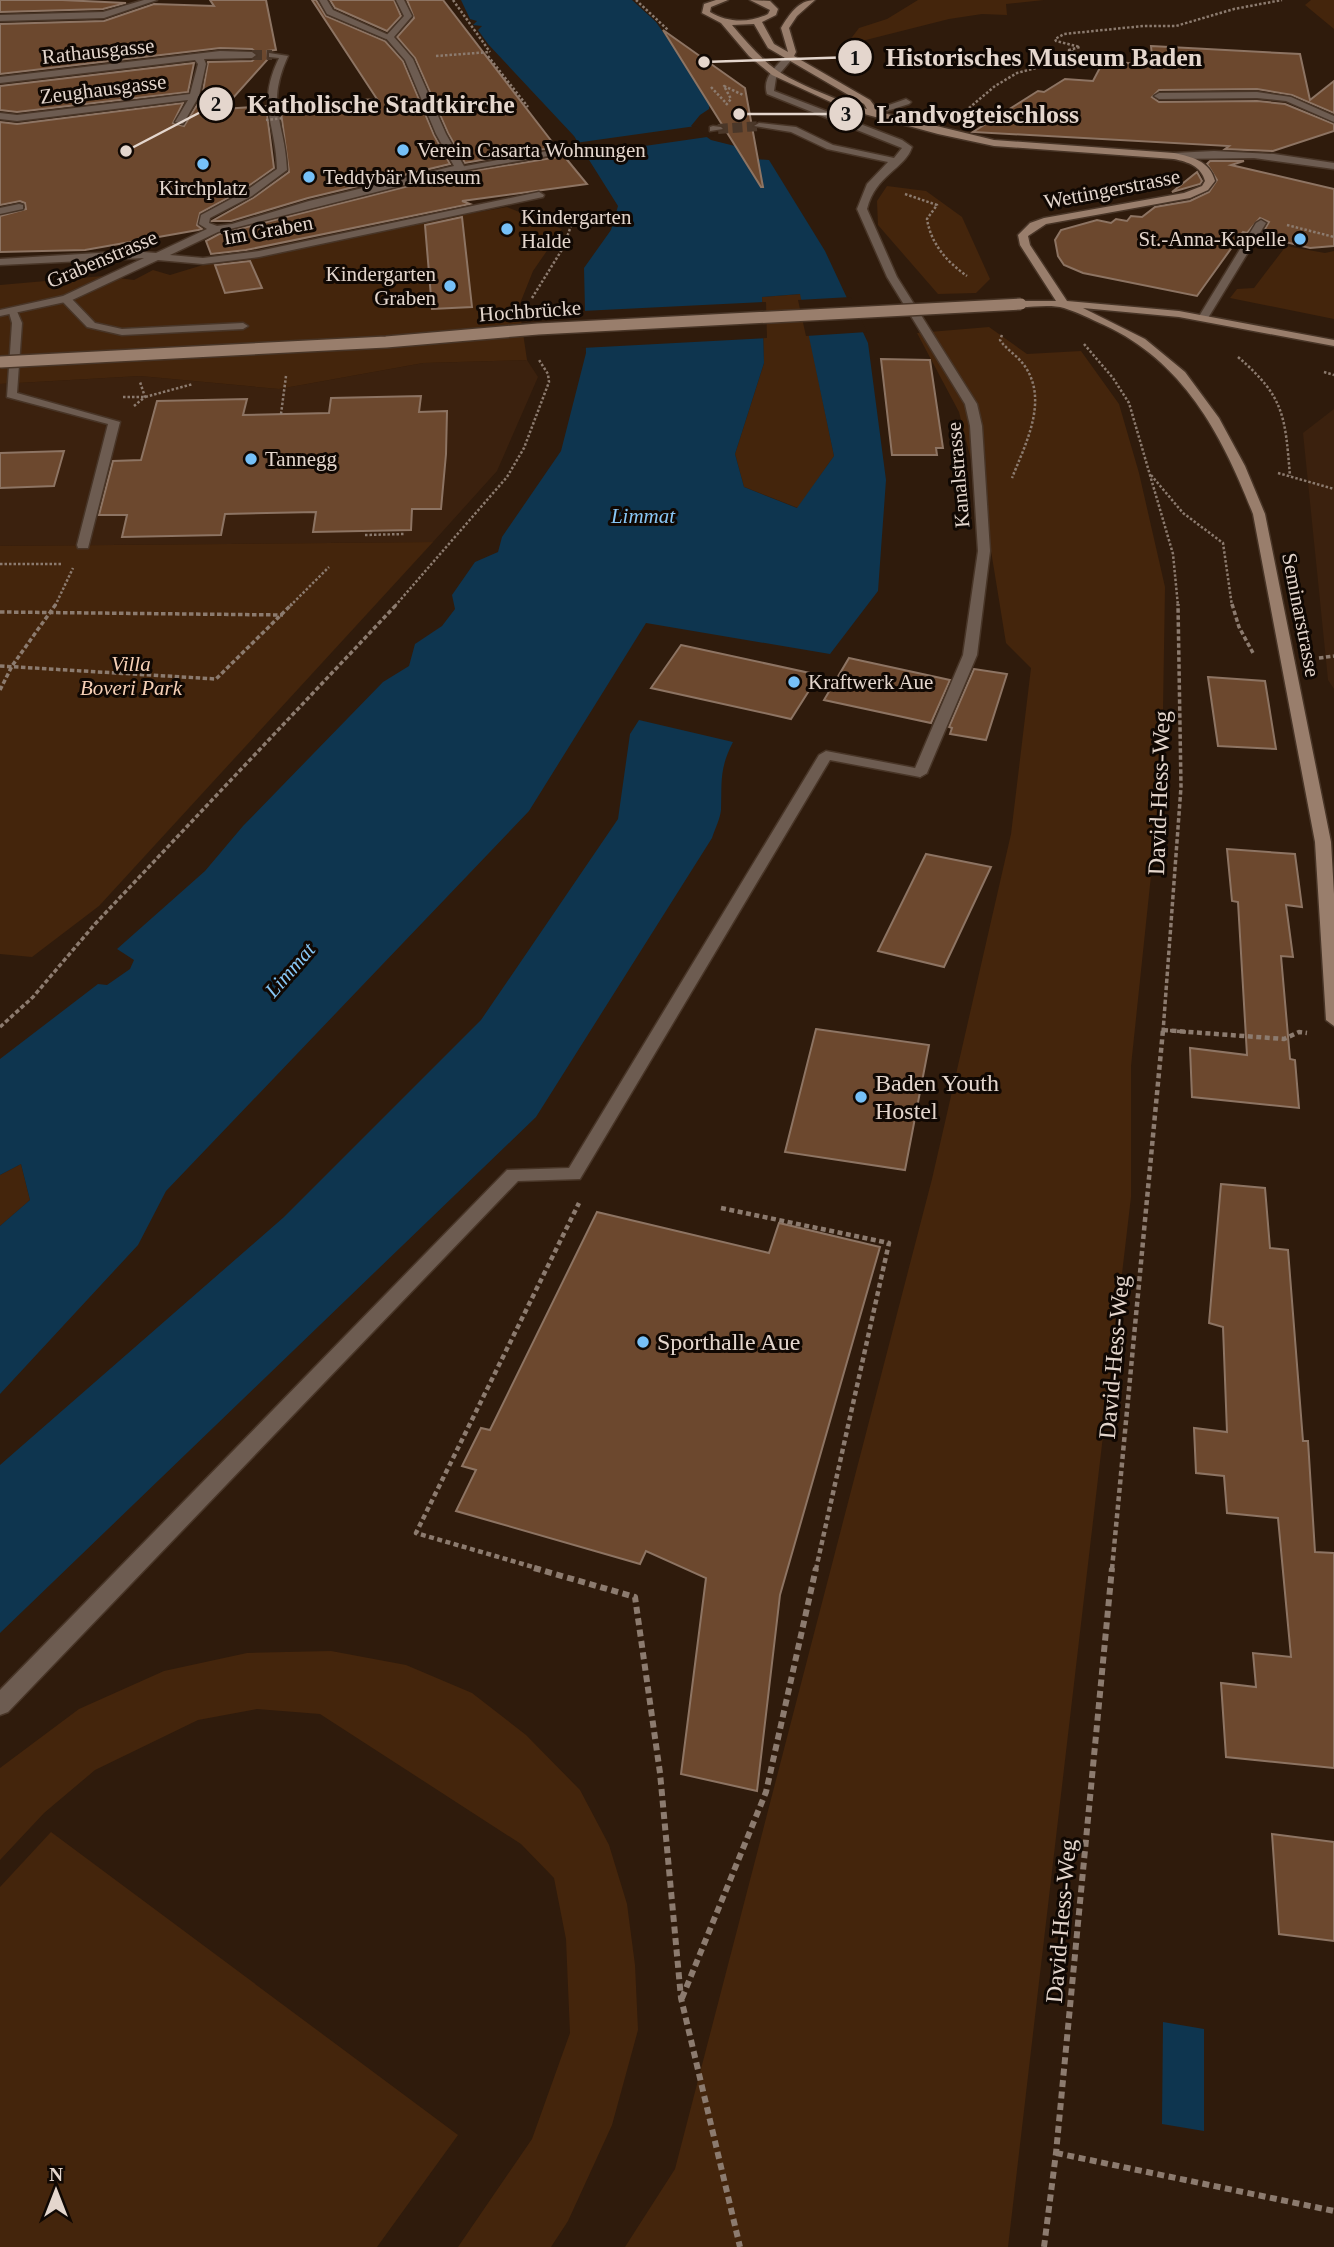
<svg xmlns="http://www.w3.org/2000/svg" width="1334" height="2247" font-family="Georgia,serif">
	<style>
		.built { fill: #3b210e }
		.green { fill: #44250c }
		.water { fill: #0e354f; fill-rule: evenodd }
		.pier { fill: #2f1b0c }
		.building { fill: #6c482e; stroke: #8d7463; stroke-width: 2 }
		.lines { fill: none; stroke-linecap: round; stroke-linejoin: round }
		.street-tunnel { stroke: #4a3729; stroke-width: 10; stroke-dasharray: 10 4.5; stroke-linecap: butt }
		.lane-casing { stroke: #483527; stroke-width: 3 }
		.street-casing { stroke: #483527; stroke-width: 3 }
		.secondary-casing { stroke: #483527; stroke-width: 3 }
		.path-far3 { stroke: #8c7b6f; stroke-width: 2.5; stroke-dasharray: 2.5 2; stroke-linecap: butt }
		.path-far2 { stroke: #8c7b6f; stroke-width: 3.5; stroke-dasharray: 4.5 2.5; stroke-linecap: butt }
		.path-far1 { stroke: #8c7b6f; stroke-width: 4.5; stroke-dasharray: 5 3.5; stroke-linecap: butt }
		.path { stroke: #8c7b6f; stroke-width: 6; stroke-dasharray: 7 4.5; stroke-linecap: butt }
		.lane { fill: #6d5c51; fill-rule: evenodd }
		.street { fill: #6d5c51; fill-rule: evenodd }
		.secondary { fill: #997e6c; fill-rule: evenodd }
		.secondary-bridge-casing { stroke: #483527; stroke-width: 14; stroke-linecap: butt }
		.path-bridge { stroke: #8c7b6f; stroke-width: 2.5; stroke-dasharray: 2.5 2; stroke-linecap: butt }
		.secondary-bridge { stroke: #997e6c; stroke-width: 11 }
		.poi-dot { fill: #76c0f7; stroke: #100803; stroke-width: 2.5 }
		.labels { text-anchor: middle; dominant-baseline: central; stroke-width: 6; stroke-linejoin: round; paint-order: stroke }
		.far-street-label { font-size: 21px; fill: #e4d6cd; stroke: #100803 }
		.far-poi-label { font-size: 21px; fill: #e4d6cd; stroke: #100803; text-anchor: start }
		.far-water-label { font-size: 21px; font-style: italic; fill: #88c7f6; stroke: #100803 }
		.far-park-label { font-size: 21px; font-style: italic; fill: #f7d0b6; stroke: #100803 }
		.street-label { font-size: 24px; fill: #e4d6cd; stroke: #100803 }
		.poi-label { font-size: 24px; fill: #e4d6cd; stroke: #100803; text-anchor: start }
		.leader { fill: none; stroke: #e4d6cd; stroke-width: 2.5 }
		.callout-dot { fill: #e4d6cd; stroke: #100803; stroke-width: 2.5 }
		.mark-label { font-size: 21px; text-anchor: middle; font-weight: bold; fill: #111 }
		.callout-label { font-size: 26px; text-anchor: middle; font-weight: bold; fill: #e4d6cd; stroke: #100803; stroke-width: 6; stroke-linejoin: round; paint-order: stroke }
	</style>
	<rect width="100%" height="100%" fill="#2f1b0c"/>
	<g class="built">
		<path d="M527 360 538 377 497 471 433 542 0 546V384L140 376 279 389 423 363Z"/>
		<path d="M1334 409V689L1328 680 1303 433Z"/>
	</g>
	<g class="green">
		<path d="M918 0H1044L1006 4 1007 15 982 14 949 19 846 45 859 28 887 19Z"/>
		<path d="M1311 0H1334V29L1305 5Z"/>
		<path d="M887 186 926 191 962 217 990 279 976 293 938 294 878 225 877 201Z"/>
		<path d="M507 207 562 229 533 271 519 306 527 360 423 363 279 389 140 376 0 384V285L103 276 134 280 153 270 170 275 239 254Z"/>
		<path d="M1286 246 1325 253 1334 251V319L1230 298 1237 289 1254 288Z"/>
		<path d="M801 294 834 456 798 508 744 487 735 454 764 363 762 297Z"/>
		<path d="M989 327 1027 354 1081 351 1119 404 1139 473 1165 587 1162 771 1131 1066V1197L1008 2247H625L675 2169 932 1179 1011 834 1031 668 1006 643 986 520 959 412 917 333Z"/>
		<path d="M433 542 99 906 32 957 0 954V546Z"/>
		<path d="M21 1164 30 1200 0 1226V1175Z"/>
		<path d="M331 1651 406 1665 472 1693 526 1735 580 1790 609 1845 627 1904 635 1965 638 2030 612 2125 568 2221 551 2247H458L532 2139 570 2033 566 1939 554 1878 521 1844 320 1714 257 1709 198 1720 95 1770 44 1813 0 1860V1768L79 1709 164 1671 247 1653Z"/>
		<path d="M51 1832 458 2135 377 2247H0V1887Z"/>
	</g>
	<g class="water">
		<path d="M461 0H632L656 22 710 100 709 109 700 115 691 126 711 140 747 149 755 159 769 160 825 251 868 343 886 480 878 591 830 654 646 623 529 811 166 1191 138 1245 0 1394V1226L30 1200 21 1164 0 1175V1059L98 984 107 985 130 969 134 960 117 949 205 871 243 826 383 682 409 666 415 644 442 626 455 609 452 595 475 562 498 552 502 537 561 451 586 353 584 268 611 230 618 206 574 136 488 44 478 30 482 26 473 25 477 21 470 19ZM800 294 834 456 797 508 744 487 735 454 764 363 762 297Z"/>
		<path d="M639 720 733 742C719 769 722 782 721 810 720 819 715 829 712 838L536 1117 0 1633V1465L284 1217 481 1020 618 819 630 734Z"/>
		<path d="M1163 2022 1204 2029V2131L1162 2124Z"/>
	</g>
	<g class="pier">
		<path d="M696 126 704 134 714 136 582 155 575 143Z"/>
		<path d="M851 297 867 332 806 336 798 300Z"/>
		<path d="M766 302 767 338 582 348V311Z"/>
	</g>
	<g class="building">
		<path d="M0 0H62L126 3 103 9 0 12Z"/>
		<path d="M210 0H266L276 50 267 51 268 59 223 109 266 106 274 168 243 190 200 213 197 225 202 229 198 230 85 250 0 252V216L26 209 25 203 20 201 0 205V122L17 124 183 103 173 123 184 126 202 97 208 62 252 61 259 55 252 49 220 48 0 74V24L104 21 154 4 214 6Z"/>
		<path d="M312 0H316L326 16 385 41 403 61 434 135 450 164 308 198 231 221H212L253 198 289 172 280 105 377 99Z"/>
		<path d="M330 0H394L401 16 387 31 335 8Z"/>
		<path d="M407 0H443L556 147 465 163 448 133 415 58 397 37 414 18Z"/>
		<path d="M663 30 745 88 763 187H761Z"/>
		<path d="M1151 46 1300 54 1310 100 1334 81V113L1292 95 1257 89 1159 90 1152 97 1159 102 1257 101 1285 104 1334 124V131L1273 151 1225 149 1229 146 973 132 1038 91 1044 92 1065 79 1093 81 1104 60 1153 66Z"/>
		<path d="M194 63 188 92 17 112 0 110V86Z"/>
		<path d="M564 156 587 184 462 201 470 204 246 250 211 254 206 241 219 234 460 173Z"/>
		<path d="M1210 161H1244L1231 165 1334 189V246L1310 248 1261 236 1269 222 1260 218 1247 233 1243 232 1197 296 1083 273 1064 265 1058 256 1055 240 1061 230 1097 220 1111 223 1116 219 1127 221 1131 216 1142 217 1155 207 1190 201 1209 192 1217 180 1207 164Z"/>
		<path d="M1197 172 1202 181 1200 184 1172 192Z"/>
		<path d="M462 217 472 307 432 309 425 225Z"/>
		<path d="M250 261 262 288 225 293 215 265Z"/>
		<path d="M881 359 930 360 943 448H936L937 455H892Z"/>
		<path d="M421 396 419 412 447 411 446 454 441 509H412L411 530 313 532 316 512 225 514 221 535 122 537 127 515H99L113 461 141 460 157 401 247 399 243 415 329 413 331 398Z"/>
		<path d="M64 451 54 486 0 488V453Z"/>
		<path d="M681 645 819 675 791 719 651 688Z"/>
		<path d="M849 658 950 680 931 723 824 700Z"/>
		<path d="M974 669 1007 674 986 740 950 734 952 728 949 727Z"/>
		<path d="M1208 677 1265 681 1276 749 1218 746Z"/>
		<path d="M1227 849 1295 854 1302 907 1286 905 1293 957 1281 956 1290 1059 1295 1060 1299 1108 1192 1097 1190 1048 1247 1055 1238 902 1232 901Z"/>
		<path d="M926 854 991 867 944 967 878 951Z"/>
		<path d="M816 1029 929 1045 905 1170 785 1152Z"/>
		<path d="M1221 1184 1265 1188 1270 1248 1288 1250 1303 1441H1308L1315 1552 1334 1553V1768L1226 1757 1221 1683 1256 1687 1253 1653 1291 1657 1278 1518 1227 1513 1224 1476 1196 1473 1194 1428 1227 1432 1223 1327 1209 1323Z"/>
		<path d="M597 1212 769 1253 779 1223 880 1247 780 1595 757 1791 681 1774 706 1578 646 1551 640 1564 456 1511 476 1470 462 1466 481 1428 490 1430Z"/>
		<path d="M1272 1834 1334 1842V1941L1279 1934Z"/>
	</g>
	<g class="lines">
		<g class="street-tunnel">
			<path d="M252 55H272"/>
			<path d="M718 129 759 126"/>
		</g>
		<defs>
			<g id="lane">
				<path d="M319 0H327L333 10 393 37 386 39 327 14Z"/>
				<path d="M906 99 911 102 909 104 874 115 869 112Z"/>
				<path d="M569 147 572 148V152L460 171 455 168Z"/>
				<path d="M62 297H70L95 323 122 329 243 323 248 326 243 329 122 335 87 327 62 301Z"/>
				<path d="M8 309H16L22 323 17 393 120 422 88 548H78L77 545 108 424 7 397 12 323Z"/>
				<path d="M826 751 920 769 927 773 920 777 830 760 580 1179 518 1181 8 1712 0 1715V1690L507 1170 569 1168 819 755Z"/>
			</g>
			<g id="street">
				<path d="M144 0H157L104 18 0 21V15L103 12Z"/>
				<path d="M396 0H404L412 16 394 37 413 59 446 134 465 168 463 170 218 232 170 255 203 258 259 251 539 192 544 195 543 197 259 257 203 264 158 260 70 301 0 316V310L63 296 144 258 0 265V259L131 251 156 253 207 229 199 224 201 215 244 192 277 169C276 123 256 105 279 58L269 57V53L288 56C265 107 285 120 287 170L252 196 210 218 209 223 217 226 232 224 309 201 454 166 436 134 405 60 385 37 404 16Z"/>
				<path d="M220 51 252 52 256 55 252 58 204 59 206 64 199 96 183 124 175 122 188 100 17 121 0 119V113L17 115 190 94 198 64 195 60 0 83V77Z"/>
				<path d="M786 56 793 58 776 78 774 91 902 140 912 147C906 168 875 175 867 209L897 277 977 404 982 426 990 551 977 655 927 773 920 777 913 773 963 655 978 551 970 426 965 404 887 277 857 209 867 184 888 162 827 149 791 132 754 126 759 123 796 127 833 145 894 158 902 148 767 94C762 78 775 67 786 56Z"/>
				<path d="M1257 92 1291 97 1334 116V122L1286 101 1257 98 1159 99 1154 96 1159 93Z"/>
				<path d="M713 126 721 127 723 129 710 131V127Z"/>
				<path d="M1214 151 1274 154 1334 163V169L1254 158 1174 159 1169 156 1174 153Z"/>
				<path d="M19 204 23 205V209L0 214V208Z"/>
				<path d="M1261 220 1266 223 1208 318 1199 320 1198 318 1256 223Z"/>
			</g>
			<path id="secondary" d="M716 0H728L711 7 710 12C728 23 750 23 768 14L770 10 750 0 770 1 778 9 776 15 762 22 774 44 788 52 781 28C789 15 798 0 815 0L797 16 789 28 796 52 794 56 870 100 879 112 994 140 1174 153C1192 157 1210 161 1215 181L1208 190 1190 198 1046 224 1028 236 1030 245 1067 301 1179 311 1334 340V346L1179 317 1083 308 1145 339 1185 372 1219 418 1245 466 1265 514 1331 842 1334 894V1026L1326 1020 1315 842 1253 514C1222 435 1184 362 1104 325 1091 319 1077 312 1064 308 1051 304 1034 307 1021 307L1016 304 1021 301H1056L1020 245 1018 235 1030 223 1044 218 1184 193 1202 186 1205 181C1201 166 1188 162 1174 159L994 146 938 134 846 109 772 75 749 56 721 23 702 13 704 4ZM754 24 768 48 864 104 867 109C844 103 794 83 775 69 758 56 746 41 732 25Z"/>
		</defs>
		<use href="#lane" class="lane-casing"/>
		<use href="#street" class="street-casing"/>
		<use href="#secondary" class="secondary-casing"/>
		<g class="path-far3">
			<path d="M453 0 490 52"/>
			<path d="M636 0 668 30"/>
			<path d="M436 56 490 52"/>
			<path d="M488 56 528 107"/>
			<path d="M711 87 726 103"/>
			<path d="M726 105 731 99 724 86 743 95"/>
			<path d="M969 108 995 86 1017 73 1078 57V54L1069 50 1080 47 1056 41 1055 39 1064 34 1143 26H1176L1234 9 1282 0"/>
			<path d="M905 194 937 205 927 219C931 244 947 262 967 276"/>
			<path d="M1287 225 1334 237"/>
			<path d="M532 298 563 248 571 226 556 212"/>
			<path d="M1002 335 1000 340 1003 344C1010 352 1020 358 1026 368 1048 402 1025 445 1012 478"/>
			<path d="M1084 344 1113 378 1129 403 1173 554 1178 606"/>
			<path d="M1238 357C1285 397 1285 417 1290 476"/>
			<path d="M1324 372 1334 375"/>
			<path d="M123 397H145L193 384"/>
			<path d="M134 406 145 397 140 382"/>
			<path d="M281 414 286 376"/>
			<path d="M1278 473 1334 489"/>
			<path d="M1151 475 1183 513 1223 543 1232 606"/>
			<path d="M365 535 405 534"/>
			<path d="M0 564H62"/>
			<path d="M55 606 73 568"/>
			<path d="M290 606 329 567"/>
			<path d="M395 606 507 477 524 448 549 382 548 374 539 360"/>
		</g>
		<g class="path-far2">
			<path d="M1232 604 1239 627 1253 653"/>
			<path d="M0 612 283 615"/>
			<path d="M1319 658 1334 656"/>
			<path d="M0 666 216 679 292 604"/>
			<path d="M0 690 12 666 56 604"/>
			<path d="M0 1027 33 997 95 924 397 604"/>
			<path d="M1163 1030 1186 1032"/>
			<path d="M1163 1032 1181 787 1178 604"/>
		</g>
		<g class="path-far1">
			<path d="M1163 1030 1284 1039 1299 1032 1307 1033"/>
			<path d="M721 1208 889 1243 816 1569"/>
			<path d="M540 1569 416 1533 579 1203"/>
			<path d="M1112 1569 1163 1030"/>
		</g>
		<g class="path">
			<path d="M534 1568 635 1597 660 1773 681 1998 740 2247"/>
			<path d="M682 1998 766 1792 816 1568"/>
			<path d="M1056 2153 1334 2211"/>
			<path d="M1044 2247 1056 2153 1112 1568"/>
		</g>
		<use href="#lane" class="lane"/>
		<use href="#street" class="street"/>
		<use href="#secondary" class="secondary"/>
		<defs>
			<path id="secondary-bridge" d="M0 362 386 342 538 329 1021 304"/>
		</defs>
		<use href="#secondary-bridge" class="secondary-bridge-casing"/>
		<path class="path-bridge" d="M266 120 284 118"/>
		<use href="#secondary-bridge" class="secondary-bridge"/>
	</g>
	<g class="poi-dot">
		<circle cx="403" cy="150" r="7"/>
		<circle cx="203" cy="164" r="7"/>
		<circle cx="309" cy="177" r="7"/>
		<circle cx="507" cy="229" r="7"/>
		<circle cx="1300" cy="239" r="7"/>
		<circle cx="450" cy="286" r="7"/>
		<circle cx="251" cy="459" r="7"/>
		<circle cx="794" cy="682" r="7"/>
		<circle cx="861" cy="1097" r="7"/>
		<circle cx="643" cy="1342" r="7"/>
	</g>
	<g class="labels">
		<g class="far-street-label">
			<text transform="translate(98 51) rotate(-6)">Rathausgasse</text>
			<text transform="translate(103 89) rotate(-7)">Zeughausgasse</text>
			<text transform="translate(1112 189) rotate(-11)">Wettingerstrasse</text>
			<text transform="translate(268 230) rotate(-10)">Im Graben</text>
			<text transform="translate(102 259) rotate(-23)">Grabenstrasse</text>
			<text transform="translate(530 311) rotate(-4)">Hochbrücke</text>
			<text transform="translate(958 475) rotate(-95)">Kanalstrasse</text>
			<text transform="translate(1301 615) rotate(79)">Seminarstrasse</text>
		</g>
		<g class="far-poi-label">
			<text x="417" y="150">Verein Casarta Wohnungen</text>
			<text x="323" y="177">Teddybär Museum</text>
			<text x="203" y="188" text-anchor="middle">Kirchplatz</text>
			<text x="521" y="217">Kindergarten<tspan x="521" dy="24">Halde</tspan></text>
			<text x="1286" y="239" text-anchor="end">St.-Anna-Kapelle</text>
			<text x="436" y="274" text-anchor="end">Kindergarten<tspan x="436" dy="24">Graben</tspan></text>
			<text x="265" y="459">Tannegg</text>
			<text x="808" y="682">Kraftwerk Aue</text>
		</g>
		<g class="far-water-label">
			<text x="643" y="516">Limmat</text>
			<text transform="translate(290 970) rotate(-49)">Limmat</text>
		</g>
		<g class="far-park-label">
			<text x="131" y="664">Villa<tspan x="131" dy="24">Boveri Park</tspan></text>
		</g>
		<g class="street-label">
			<text transform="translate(1159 793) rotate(-88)">David-Hess-Weg</text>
			<text transform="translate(1114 1357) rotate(-85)">David-Hess-Weg</text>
			<text transform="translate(1061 1921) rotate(-85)">David-Hess-Weg</text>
		</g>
		<g class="poi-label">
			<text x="875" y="1083">Baden Youth<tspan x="875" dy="28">Hostel</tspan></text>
			<text x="657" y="1342">Sporthalle Aue</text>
		</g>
	</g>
	<path class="leader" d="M704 62L855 57M126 151L216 104M739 114L846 114"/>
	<g class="callout-dot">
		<circle cx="704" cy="62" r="7"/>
		<circle cx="126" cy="151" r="7"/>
		<circle cx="739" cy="114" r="7"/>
		<circle cx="855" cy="57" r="18"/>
		<circle cx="216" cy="104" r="18"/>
		<circle cx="846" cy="114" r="18"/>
	</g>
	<g class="mark-label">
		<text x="855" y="65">1</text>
		<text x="216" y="111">2</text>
		<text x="846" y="121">3</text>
	</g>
	<g class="callout-label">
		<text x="1044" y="66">Historisches Museum Baden</text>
		<text x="381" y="113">Katholische Stadtkirche</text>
		<text x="978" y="123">Landvogteischloss</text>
	</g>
	<g transform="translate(56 2191)" stroke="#100803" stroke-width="5" paint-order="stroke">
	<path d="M0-5L12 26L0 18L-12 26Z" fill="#e4d6cd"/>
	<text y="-10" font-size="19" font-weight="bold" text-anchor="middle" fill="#e4d6cd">N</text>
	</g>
</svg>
